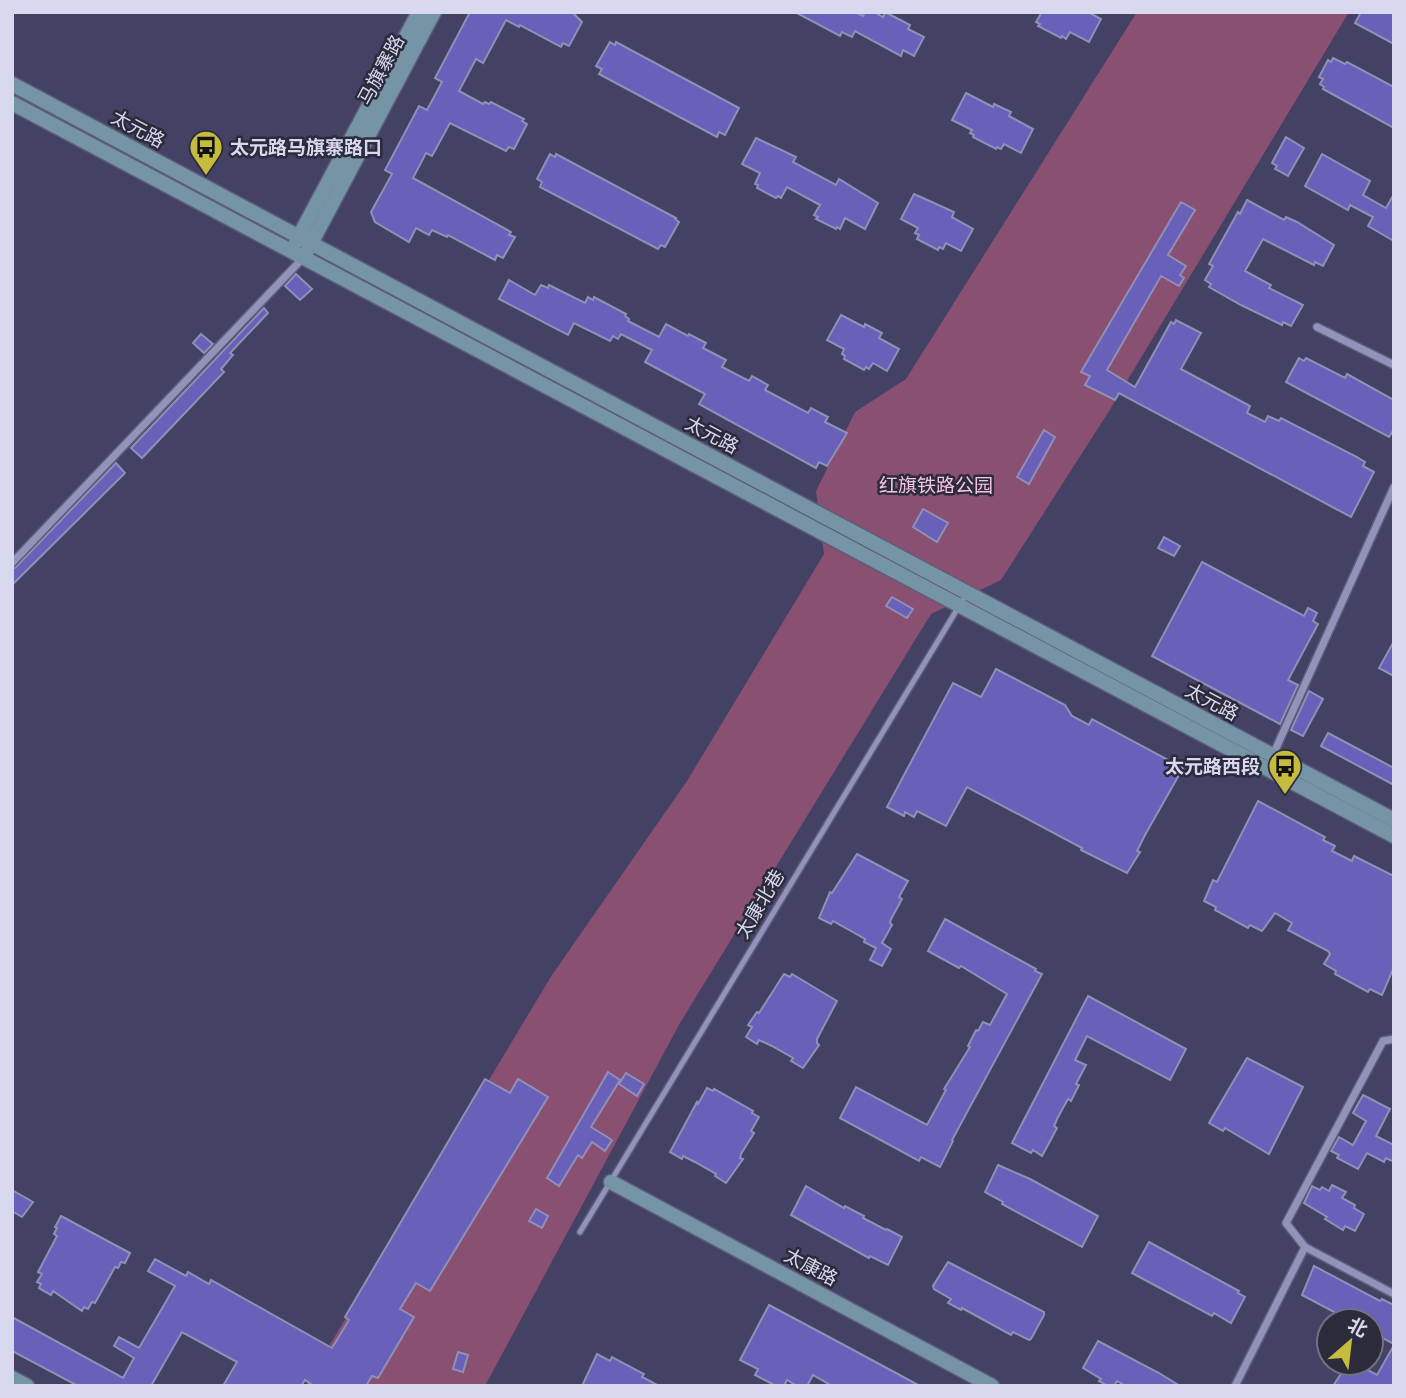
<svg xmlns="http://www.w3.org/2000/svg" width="1406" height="1398" font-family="Montserrat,'Noto Sans SC',sans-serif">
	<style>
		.green { fill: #895071 }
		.building { fill: #6860b9; stroke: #908fb7; stroke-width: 2 }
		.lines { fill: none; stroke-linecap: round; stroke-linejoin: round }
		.lane-casing { stroke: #5e5d7a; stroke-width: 8 }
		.street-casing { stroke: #5e5d7a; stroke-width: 10 }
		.secondary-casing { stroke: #5e5d7a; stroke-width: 17 }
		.lane { stroke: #9392ba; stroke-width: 5 }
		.street { stroke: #9392ba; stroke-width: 7 }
		.secondary { stroke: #7595a6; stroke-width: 14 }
		.labels { text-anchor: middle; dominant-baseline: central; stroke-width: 5; stroke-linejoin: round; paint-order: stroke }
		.street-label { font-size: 19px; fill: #d8d9ee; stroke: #2b2b3b }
		.poi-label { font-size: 19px; font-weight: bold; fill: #d8d9ee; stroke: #2b2b3b; text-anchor: start }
		.park-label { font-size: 19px; fill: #f7c5e0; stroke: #2b2b3b }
	</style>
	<rect width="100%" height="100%" fill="#434265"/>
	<path class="green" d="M1137 12H1349L1109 411 1001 580 931 614 680 1023 485 1386H305L552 975 687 781 824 554 816 491 855 412 906 379Z"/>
	<g class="building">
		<path d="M470 12H572L582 22 569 46 563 43 561 47 520 25 519 27 506 20 483 63 476 59 459 91 483 104 485 102 489 104 491 102 524 119 522 121 527 124 514 149 509 147 506 151 450 123 432 156 426 153 413 178 511 232 509 235 515 237 503 258 497 255 495 260 448 235 447 237 432 230 429 235 416 228 409 242 375 222 371 212 392 174 385 170 419 106 427 110 442 82 435 78Z"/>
		<path d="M795 12H855L863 16 865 12H874L883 17 885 12 910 25 908 29 924 37 914 56 903 50 901 56 855 31 852 37 842 32 840 36Z"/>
		<path d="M1042 12H1088L1101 19 1089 42 1070 32 1066 39 1062 36 1061 38 1038 26 1040 24 1036 22Z"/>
		<path d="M1361 12H1394V44L1355 23Z"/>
		<path d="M610 42 615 45 616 42 739 108 725 135 719 132 717 137 599 74 602 69 596 66Z"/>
		<path d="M1333 58 1345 64 1347 62 1394 87V128L1323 89 1324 87 1320 84 1323 79 1319 77 1328 60 1331 62Z"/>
		<path d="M966 93 993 107 994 104 1011 112 1009 116 1033 129 1021 153 1004 144 1001 149 997 147 996 149 973 137 974 135 970 133 972 130 952 120Z"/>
		<path d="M1286 137 1304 148 1288 176 1275 169 1277 166 1272 163Z"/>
		<path d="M756 138 796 157 793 162 836 185 839 179 878 203 865 229 845 218 840 229 837 227 836 229 816 219 818 217 814 215 820 205 787 187 781 198 778 196 776 198 757 188 758 185 755 184 760 173 742 164Z"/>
		<path d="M550 154 555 157 556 154 676 218 675 219 679 222 665 247 661 245 658 249 540 187 542 182 537 179Z"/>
		<path d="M1322 154 1370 181 1363 195 1386 208 1394 194V241L1368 226 1373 217 1350 205 1348 210 1305 186Z"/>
		<path d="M914 194 954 212 952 217 973 229 961 251 946 243 943 249 939 247 938 250 917 239 919 235 915 233 918 228 901 219Z"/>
		<path d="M1247 200 1284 220 1286 217 1297 222 1334 245 1323 266 1315 262 1314 265 1263 239 1245 271 1271 285 1269 288 1303 305 1291 326 1283 322 1282 325 1241 305 1209 287 1211 284 1205 280 1213 266 1209 264 1238 212 1240 214Z"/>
		<path d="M1181 202 1195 210 1168 255 1186 266 1180 275 1184 278 1179 286 1161 276 1107 370 1135 387 1171 322 1174 324 1176 320 1201 333 1181 369 1250 406 1247 413 1265 422 1268 416 1279 421 1281 418 1357 457 1365 462 1363 466 1374 472 1351 517 1119 393 1115 400 1085 385 1090 376 1081 372Z"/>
		<path d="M296 274 312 289 300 300 285 286Z"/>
		<path d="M509 280 535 295 541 285 548 288 549 285 585 303 588 297 593 300 594 297 626 314 625 316 629 319 628 321 659 337 666 324 688 336 689 334 706 343 703 348 726 360 722 367 749 381 752 376 768 385 765 390 808 413 811 408 828 417 825 422 847 433 827 466 819 462 816 468 699 404 705 394 645 362 652 350 621 334 618 339 613 336 610 341 574 323 568 335 499 299Z"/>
		<path d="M264 308 268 313 230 353 233 355 221 369 224 372 142 458 131 448Z"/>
		<path d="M841 315 864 327 865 324 882 333 879 338 899 349 887 371 873 363 869 369 866 367 864 370 844 359 845 356 842 354 844 349 827 340Z"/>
		<path d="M201 334 213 344 204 353 193 343Z"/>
		<path d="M1299 358 1304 361 1306 358 1345 378 1347 374 1394 400V429L1389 437 1286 382Z"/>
		<path d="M1044 430 1055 437 1029 484 1017 477Z"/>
		<path d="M116 463 125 473 12 585V569L16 567Z"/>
		<path d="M923 509 948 523 937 542 913 527Z"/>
		<path d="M1164 537 1180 546 1174 556 1158 548Z"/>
		<path d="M1202 562 1304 616 1308 608 1317 613 1313 621 1318 624 1288 680 1298 685 1280 724 1152 656Z"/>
		<path d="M892 597 913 609 907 618 886 606Z"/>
		<path d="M1394 641V676L1379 668Z"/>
		<path d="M996 669 1065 705 1072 716 1089 725 1092 719 1183 768 1145 835 1137 851 1140 852 1127 873 1081 850 1082 848 967 787 946 826 917 811 914 817 905 812 904 816 887 807 953 683 981 697Z"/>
		<path d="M1309 691 1323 699 1303 736 1291 730Z"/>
		<path d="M1328 733 1394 768V785L1321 746Z"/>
		<path d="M1258 801 1325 837 1323 840 1335 846 1332 851 1352 861 1354 856 1394 876V967L1382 995 1370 989 1368 992 1335 974 1336 971 1324 964 1330 954 1328 951 1288 930 1292 923 1275 913 1262 931 1250 925 1248 928 1215 910 1216 907 1204 901 1213 880 1217 882Z"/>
		<path d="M857 854 908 881 899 897 902 899 891 919 890 923 892 925 882 943 891 949 882 966 870 960 876 948 864 942 865 939 833 921 831 924 819 918 830 892 832 893Z"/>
		<path d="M945 919 1036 969 1035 971 1042 974 952 1140 953 1141 940 1167 921 1157 919 1161 840 1118 856 1087 927 1125 946 1090 944 1089 970 1047 968 1046 976 1030 978 1031 983 1022 990 1025 1007 994 961 966 959 968 928 951Z"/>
		<path d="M784 974 790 977 792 974 837 1001 817 1039V1043L819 1045 803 1068 791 1061 793 1058 772 1046 759 1040 757 1044 746 1037 752 1027 748 1025 757 1012 759 1013Z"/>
		<path d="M1088 996 1186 1049 1170 1080 1087 1036 1075 1060 1086 1065 1076 1084 1079 1085 1071 1101 1068 1099 1058 1117 1054 1126 1057 1128 1042 1156 1033 1150 1031 1153 1012 1143Z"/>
		<path d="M1247 1058 1303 1087 1269 1154 1225 1128 1223 1131 1209 1123Z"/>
		<path d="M608 1072 620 1080 591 1127 612 1140 605 1151 592 1142 582 1158 578 1155 559 1186 547 1178Z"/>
		<path d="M626 1073 644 1084 637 1096 619 1084Z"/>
		<path d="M485 1079 510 1093 518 1079 548 1097 430 1291 416 1283 400 1309 414 1317 378 1378 372 1376 366 1386H314L305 1380 301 1386H223L237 1362 182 1332 151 1386H78L12 1351V1317L123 1378 134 1358 114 1346 119 1337 139 1348 175 1286 148 1271 155 1259 186 1276 188 1272 209 1284 211 1280 332 1348 349 1320 345 1317Z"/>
		<path d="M707 1088 713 1091 714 1089 753 1111 752 1113 759 1117 751 1131 754 1133 741 1154 740 1158 743 1159 726 1183 715 1176 716 1174 695 1162 683 1156 682 1159 670 1152 697 1102 698 1104Z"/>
		<path d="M1363 1095 1390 1109 1376 1136 1394 1145V1162L1386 1158 1384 1162 1367 1153 1358 1169 1337 1158 1339 1155 1331 1151 1339 1137 1353 1145 1366 1121 1353 1113Z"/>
		<path d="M998 1165 1030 1179 1098 1216 1082 1247 1002 1204 1003 1202 985 1192Z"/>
		<path d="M1332 1185 1346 1192 1342 1198 1355 1205 1354 1208 1364 1214 1355 1231 1345 1226 1343 1230 1325 1219 1327 1217 1304 1203 1312 1186 1320 1190 1322 1187 1329 1191Z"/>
		<path d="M806 1186 844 1208 845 1206 864 1216 863 1218 886 1230 887 1229 902 1237 888 1265 870 1256 869 1258 791 1215Z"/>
		<path d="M12 1190 33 1202 22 1217 12 1211Z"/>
		<path d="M536 1209 548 1216 542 1228 529 1221Z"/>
		<path d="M61 1216 130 1253 125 1263 121 1262 118 1268 115 1267 95 1303 92 1302 88 1309 84 1307 82 1311 53 1291 51 1295 39 1288 41 1284 37 1282 42 1274 38 1272 57 1236 54 1234 57 1228 55 1227Z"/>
		<path d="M1149 1242 1239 1291 1238 1293 1245 1297 1231 1323 1214 1313 1212 1316 1132 1273Z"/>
		<path d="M948 1262 1044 1312V1315L1031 1339 1029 1340 1013 1332 1011 1335 962 1308 961 1310 948 1303 951 1299 934 1289 933 1286Z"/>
		<path d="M1314 1266 1380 1301 1382 1299 1394 1305V1344L1371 1332V1321H1351L1302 1295Z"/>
		<path d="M769 1305 844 1345 920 1386H832L813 1375 807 1386H797L787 1380 784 1386H776L755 1375 758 1369 740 1360Z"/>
		<path d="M1098 1341 1159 1373 1180 1386H1126L1117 1381 1114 1386H1108L1099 1381 1101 1379 1083 1368Z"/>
		<path d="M1394 1345V1386H1333L1348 1363H1355L1377 1375Z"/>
		<path d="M458 1352 468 1355 463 1372 453 1369Z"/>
		<path d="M597 1354 610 1361 612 1357 644 1374 642 1377 659 1386H582Z"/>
	</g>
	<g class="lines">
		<defs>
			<path id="lane" d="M580 1232 967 593"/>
			<g id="street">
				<path d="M1317 327 1394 365"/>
				<path d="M12 563 303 258"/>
				<path d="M1272 757 1394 487"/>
				<path d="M1394 1039 1383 1041 1286 1223 1305 1247 1394 1294"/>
				<path d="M1235 1386 1305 1247"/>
			</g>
			<g id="secondary">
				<path d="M12 84 1394 820"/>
				<path d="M12 103 1394 836"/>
				<path d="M296 242 419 12"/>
				<path d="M307 251 434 12"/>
				<path d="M611 1182 992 1386"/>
				<path d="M12 1378 27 1386"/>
			</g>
		</defs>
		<use href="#lane" class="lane-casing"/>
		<use href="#street" class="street-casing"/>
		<use href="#secondary" class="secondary-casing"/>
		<use href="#lane" class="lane"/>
		<use href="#street" class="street"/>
		<use href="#secondary" class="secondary"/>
	</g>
	<defs>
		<symbol id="bus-pin" viewBox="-11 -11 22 30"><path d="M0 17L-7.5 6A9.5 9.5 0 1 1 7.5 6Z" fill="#c5bc3d" stroke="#2b2b3b"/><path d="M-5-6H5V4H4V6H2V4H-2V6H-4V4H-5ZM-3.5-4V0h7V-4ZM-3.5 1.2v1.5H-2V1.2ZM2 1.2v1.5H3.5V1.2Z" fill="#111"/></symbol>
	</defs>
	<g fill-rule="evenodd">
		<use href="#bus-pin" x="187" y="128" width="38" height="52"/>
		<use href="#bus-pin" x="1266" y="747" width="38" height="52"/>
	</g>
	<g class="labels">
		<g class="street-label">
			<text transform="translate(381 70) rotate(-62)">马旗寨路</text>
			<text transform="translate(138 129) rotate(28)">太元路</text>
			<text transform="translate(712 435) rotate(28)">太元路</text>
			<text transform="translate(1212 702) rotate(28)">太元路</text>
			<text transform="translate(760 904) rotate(-59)">太康北巷</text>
			<text transform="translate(811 1267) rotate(28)">太康路</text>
		</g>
		<g class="poi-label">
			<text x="230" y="147">太元路马旗寨路口</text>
			<text x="1260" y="766" text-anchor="end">太元路西段</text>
		</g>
		<g class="park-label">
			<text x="936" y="485">红旗铁路公园</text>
		</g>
	</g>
	<rect width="1406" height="1398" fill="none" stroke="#d8d9ee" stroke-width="28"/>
	<g transform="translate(1350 1342) rotate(28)"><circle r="33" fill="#2b2b3b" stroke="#707183" stroke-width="2"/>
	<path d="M0-5L12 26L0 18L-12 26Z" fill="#c5bc3d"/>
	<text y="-10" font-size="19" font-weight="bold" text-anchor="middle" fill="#d8d9ee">北</text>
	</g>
</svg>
